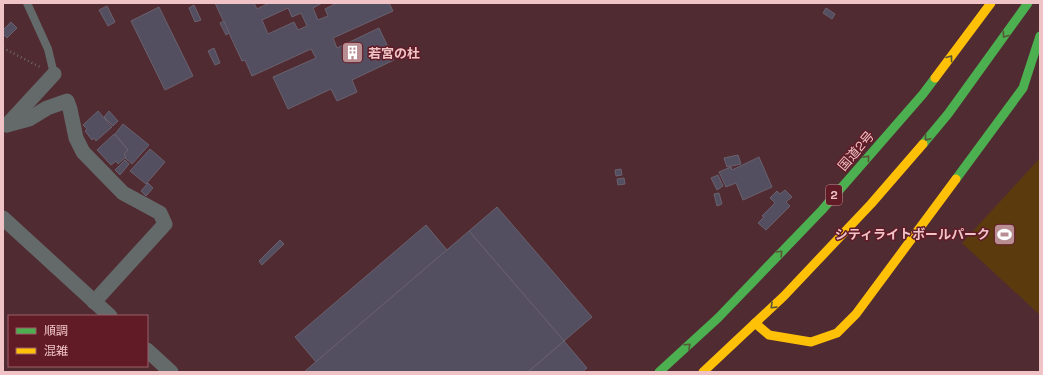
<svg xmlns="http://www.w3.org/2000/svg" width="1043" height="375" font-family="'Space Grotesk','Noto Sans JP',sans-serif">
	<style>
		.green { fill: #5b3b0e }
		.building { fill: #544f60; stroke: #69616f; fill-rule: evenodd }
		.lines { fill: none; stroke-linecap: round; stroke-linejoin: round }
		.path { stroke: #6c6667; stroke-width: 2.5; stroke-dasharray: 1 3; stroke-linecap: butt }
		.lane { stroke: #64696a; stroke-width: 8 }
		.street { stroke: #64696a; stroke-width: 15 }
		.fast { stroke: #4caf50; stroke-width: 9 }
		.slow { stroke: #ffc107; stroke-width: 9 }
		.oneway { stroke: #595637 }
		.labels { text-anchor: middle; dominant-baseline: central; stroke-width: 3; stroke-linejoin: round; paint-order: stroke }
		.shield { fill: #611b27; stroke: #c59197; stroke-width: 1 }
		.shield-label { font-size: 12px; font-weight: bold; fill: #f0c4c7 }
		.poi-label { font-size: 13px; font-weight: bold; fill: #f0c4c7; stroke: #611b27; text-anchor: start }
		.street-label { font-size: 13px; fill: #f0c4c7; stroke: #611b27 }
	</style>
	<rect width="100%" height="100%" fill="#512b32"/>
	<path class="green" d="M1040 158V315L962 243Z"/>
	<g class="building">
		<path d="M215 3H254L257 9 269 3H322L313 8 318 20 328 16 325 9 337 3H389L393 11 333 38 337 48 379 28 394 60 352 80 357 92 337 101 331 89 288 109 273 77 316 58 311 49 252 76 245 60 242 61ZM288 8 292 17 301 13 307 26 298 30 294 22 268 34 262 20Z"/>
		<path d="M194 5 201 20 195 22 189 8Z"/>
		<path d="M107 6 115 22 108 26 99 10Z"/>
		<path d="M159 7 193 76 165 90 131 21Z"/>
		<path d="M826 8 835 14 832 19 823 13Z"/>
		<path d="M224 21 229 33 226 35 220 23Z"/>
		<path d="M11 22 17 28 7 38 3 34V30Z"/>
		<path d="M214 48 220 63 215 65 208 51Z"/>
		<path d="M98 111 112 127 96 141 94 138 92 140 85 131 87 129 83 125Z"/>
		<path d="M109 111 118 121 113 126 104 117Z"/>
		<path d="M123 124 149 145 132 164 125 158 126 157 124 154 128 150 115 134Z"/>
		<path d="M114 134 128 150 124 154 126 157 118 164 116 161 111 165 97 150Z"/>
		<path d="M150 149 165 162 146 184 130 171Z"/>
		<path d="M738 155 741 164 727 167 724 158Z"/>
		<path d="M759 157 772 187 743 200 736 183 726 187 719 172 731 167 732 170Z"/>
		<path d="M125 160 129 164 120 175 115 170Z"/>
		<path d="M621 169 622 175 616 176 615 170Z"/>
		<path d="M718 175 723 186 717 190 711 178Z"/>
		<path d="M624 178 625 184 618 185 617 179Z"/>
		<path d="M148 183 153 188 146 196 141 191Z"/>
		<path d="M785 190 792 197 786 202 790 206 766 230 758 223 764 217 762 216 775 203 770 198 777 191 780 194Z"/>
		<path d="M719 193 722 204 717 206 714 194Z"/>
		<path d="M497 207 592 317 564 341 469 231Z"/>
		<path d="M426 225 447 250 316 362 295 337Z"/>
		<path d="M469 231 564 341 528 372H304Z"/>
		<path d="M280 240 284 244 262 265 259 261Z"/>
		<path d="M564 341 587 368 582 372H528Z"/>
	</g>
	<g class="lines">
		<path class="path" d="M3 48 40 67"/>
		<path class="lane" d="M27 3 48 49 54 74"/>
		<g class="street">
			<path d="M7 125 29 119 47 108 67 101 70 109 76 138 83 152 123 193 160 213 165 224 94 302"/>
			<path d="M7 125 54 74"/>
			<path d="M3 218 110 316"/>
			<path d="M147 350 171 372"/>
		</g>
		<g class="fast">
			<path d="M923 144 948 114 1028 3"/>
			<path d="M956 179 1023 88 1040 36"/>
			<path d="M659 372 718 318 822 210 923 94 935 78"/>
		</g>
		<g class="slow">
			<path d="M935 78 991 3"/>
			<path d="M755 323 769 335 811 342 837 333 856 314 956 179"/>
			<path d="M703 372 784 296 871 204 923 144"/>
		</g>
	</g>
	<defs><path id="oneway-chevron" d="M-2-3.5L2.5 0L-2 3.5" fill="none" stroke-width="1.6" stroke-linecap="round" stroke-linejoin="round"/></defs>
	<g class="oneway">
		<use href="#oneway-chevron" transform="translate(1005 35) rotate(126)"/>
		<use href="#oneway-chevron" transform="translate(950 58) rotate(-53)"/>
		<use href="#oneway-chevron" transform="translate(927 138) rotate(131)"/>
		<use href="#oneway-chevron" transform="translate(867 158) rotate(-49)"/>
		<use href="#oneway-chevron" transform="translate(780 253) rotate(-46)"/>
		<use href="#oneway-chevron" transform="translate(773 306) rotate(136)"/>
		<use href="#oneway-chevron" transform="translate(688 346) rotate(-43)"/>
	</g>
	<defs>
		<symbol id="building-square" viewBox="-11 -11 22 22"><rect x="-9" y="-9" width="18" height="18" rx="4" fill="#b88e93" stroke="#611b27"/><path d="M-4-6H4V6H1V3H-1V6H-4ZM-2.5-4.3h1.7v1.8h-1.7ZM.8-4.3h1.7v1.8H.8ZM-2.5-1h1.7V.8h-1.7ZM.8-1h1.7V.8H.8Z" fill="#fff"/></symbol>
		<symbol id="stadium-square" viewBox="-11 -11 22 22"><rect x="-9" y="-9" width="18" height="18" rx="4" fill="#b88e93" stroke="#611b27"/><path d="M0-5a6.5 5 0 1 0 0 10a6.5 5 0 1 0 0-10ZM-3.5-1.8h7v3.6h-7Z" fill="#fff"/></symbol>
	</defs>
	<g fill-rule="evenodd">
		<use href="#building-square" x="340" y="40" width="25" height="25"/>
		<use href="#stadium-square" x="992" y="222" width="25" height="25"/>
	</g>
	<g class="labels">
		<rect class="shield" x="826" y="185" width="16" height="20" rx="3"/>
		<g class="shield-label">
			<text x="834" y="195">2</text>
		</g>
		<g class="poi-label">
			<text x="368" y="53">若宮の杜</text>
			<text x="990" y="234" text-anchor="end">シティライトボールパーク</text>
		</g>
		<g class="street-label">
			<text transform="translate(856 151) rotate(-49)">国道2号</text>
		</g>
	</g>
	<rect width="1043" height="375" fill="none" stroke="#f0c4c7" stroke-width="8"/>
	<rect x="8" y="315" width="140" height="52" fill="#611b27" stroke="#9a5f67"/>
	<rect x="16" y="328" width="20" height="6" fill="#4caf50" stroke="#9a5f67"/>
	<text x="44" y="335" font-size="12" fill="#f0c4c7">順調</text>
	<rect x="16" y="348" width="20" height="6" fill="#ffc107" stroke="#9a5f67"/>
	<text x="44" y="355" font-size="12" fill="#f0c4c7">混雑</text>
</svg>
